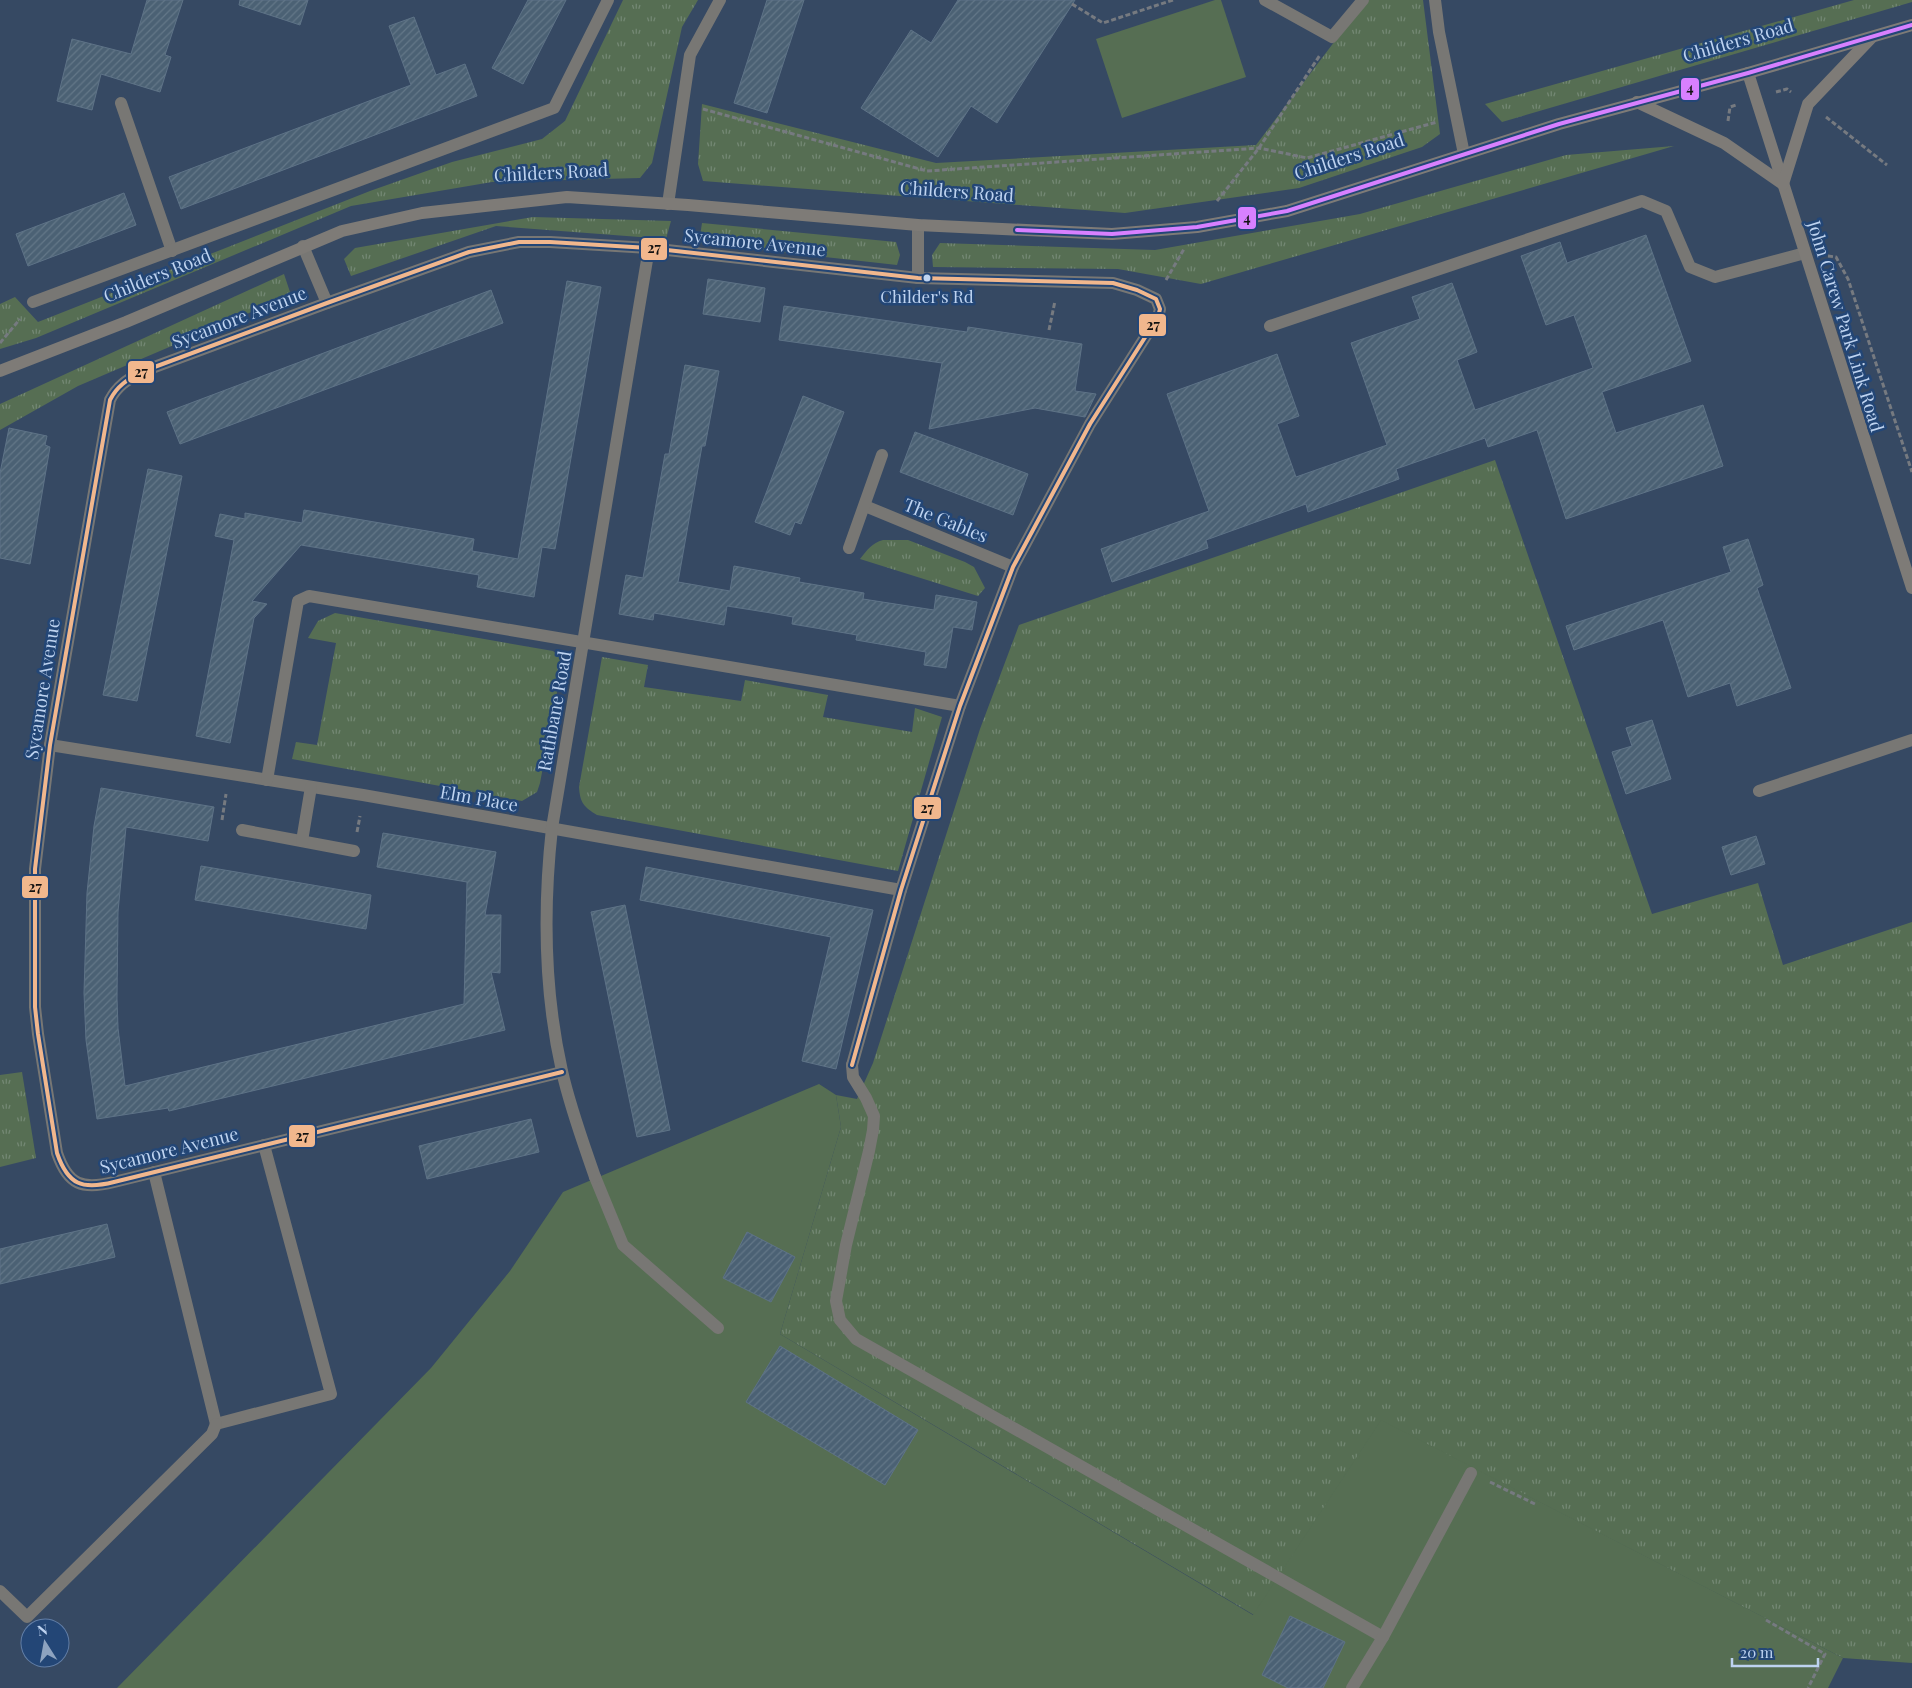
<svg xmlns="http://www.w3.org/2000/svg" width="1912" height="1688" font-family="'Playfair Display',serif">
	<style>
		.grass { fill: url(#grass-tufts) }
		.green { fill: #566e53 }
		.building { fill: url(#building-hatch); stroke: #5e7387 }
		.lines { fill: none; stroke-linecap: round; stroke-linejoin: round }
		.path { stroke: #767a80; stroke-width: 3; stroke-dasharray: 5 2.5; stroke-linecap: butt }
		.service { stroke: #787774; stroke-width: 12 }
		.minor { stroke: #787774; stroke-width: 12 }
		.secondary { stroke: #7e7b77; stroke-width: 12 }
		.bus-1-casing { stroke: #234676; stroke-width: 8 }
		.bus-2-casing { stroke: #234676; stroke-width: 8 }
		.bus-1 { stroke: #d880ff; stroke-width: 4 }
		.bus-2 { stroke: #f1b78d; stroke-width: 4 }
		.bus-dot { fill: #bed3f0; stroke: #234676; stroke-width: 2 }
		.labels { text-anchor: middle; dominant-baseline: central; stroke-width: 5; stroke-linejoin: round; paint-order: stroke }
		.bus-label { font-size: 17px; fill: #bed3f0; stroke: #234676 }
		.street-label { font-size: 18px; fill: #bed3f0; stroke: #234676 }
		.line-badge { stroke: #234676; stroke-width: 2 }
		.pale-badge-label { font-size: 14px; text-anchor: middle; font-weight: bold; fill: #111 }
	</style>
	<defs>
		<pattern id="grass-tufts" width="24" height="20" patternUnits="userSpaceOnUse" patternTransform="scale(1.25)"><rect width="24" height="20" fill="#566e53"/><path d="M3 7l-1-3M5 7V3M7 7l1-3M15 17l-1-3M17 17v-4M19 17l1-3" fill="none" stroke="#748874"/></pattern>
		<pattern id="building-hatch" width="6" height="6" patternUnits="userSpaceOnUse" patternTransform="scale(1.25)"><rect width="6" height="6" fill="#4b6174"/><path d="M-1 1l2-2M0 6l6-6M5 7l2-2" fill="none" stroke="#637788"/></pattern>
	</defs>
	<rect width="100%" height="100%" fill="#364963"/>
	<g class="grass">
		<path d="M623 0H698L682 27 652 163 640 178 492 182 351 206 36 338 0 349V304L15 297 38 322 370 191 452 162 542 139 565 121Z"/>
		<path d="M1366 0H1423L1440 134 1422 147 1299 188 1125 213 703 181 698 164 702 104 936 163 1256 145Z"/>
		<path d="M1854 0H1912V2L1502 122 1485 104Z"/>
		<path d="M1674 146 1201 284 1118 269 933 267 932 255 940 243 1155 250 1360 214 1566 155Z"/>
		<path d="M533 217 671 221 666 239 496 226 351 276 344 259 355 248Z"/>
		<path d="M702 223 896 242 900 255 897 265 699 243Z"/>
		<path d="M284 274 291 295 78 386 0 430V404Z"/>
		<path d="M1495 460 1652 914 1758 883 1783 965 1912 922V1663L1843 1658 1381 1421 1254 1615 780 1334 841 1127 836 1095 857 1099 873 1063 980 729 1019 625Z"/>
		<path d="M883 540H908L965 562 974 567 985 588 978 596 860 559C867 550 872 543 883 540Z"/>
		<path d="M335 613 553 651 563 660 540 783 537 792 522 801 292 759 296 742 317 745 336 643 308 638 318 621Z"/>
		<path d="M602 657 648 665 644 687 741 701 745 680 828 695 823 717 912 732 915 708 942 717 898 871 597 815C584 807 580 803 579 787Z"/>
		<path d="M22 1072 36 1158 0 1167V1075Z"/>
	</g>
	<g class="green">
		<path d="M1215 0H1221L1246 77 1122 118 1096 39Z"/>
		<path d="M819 1084 836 1095 841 1127 780 1334 1253 1615 1381 1420 1843 1658 1828 1688H117L431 1368 510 1271 563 1192Z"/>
	</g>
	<g class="building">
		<path d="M147 0H183L165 55 171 57 160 92 101 74 92 110 57 101 72 39 131 54Z"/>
		<path d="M240 0H308L300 25 239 5Z"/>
		<path d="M528 0H566L523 84 492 68Z"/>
		<path d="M767 0H804L767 113 734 103Z"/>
		<path d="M958 0H1075L997 123 971 106 938 157 861 108 911 30 931 43Z"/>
		<path d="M414 17 436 75 465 64 477 96 181 209 169 177 411 85 389 26Z"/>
		<path d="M124 193 136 225 28 266 16 234Z"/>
		<path d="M1646 235 1691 361 1602 392 1616 433 1703 405 1723 466 1566 519 1537 430 1488 447 1485 438 1396 469 1399 479 1308 512 1306 504 1206 540 1208 548 1112 582 1101 549 1209 511 1167 394 1277 354 1299 416 1277 424 1296 477 1387 445 1351 343 1420 319 1412 297 1452 283 1477 352 1457 360 1475 410 1593 368 1574 315 1546 325 1521 256 1560 242 1567 263Z"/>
		<path d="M708 279 765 288 760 322 703 314Z"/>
		<path d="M567 281 601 287 555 549 542 547 534 597 477 587 479 575 301 545 252 601 267 604 254 618 230 743 196 736 234 540 215 536 220 514 245 519V513L302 523 304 510 474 539 472 551 518 559Z"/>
		<path d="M491 290 503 323 180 444 167 412Z"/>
		<path d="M784 306 967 332 968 327 1082 344 1075 391 1096 394 1085 417 1035 408 929 429 942 363 779 340Z"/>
		<path d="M685 365 719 371 705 446H702L678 582 730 591 734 566 800 578 799 582 864 593 863 599 934 610 936 595 977 602 972 630 953 627 946 668 924 665 926 652 856 640 857 635 792 624 793 617 771 613 727 606 724 625 654 613 653 620 619 614 626 575 643 578 665 454H669Z"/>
		<path d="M803 396 844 412 801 524 795 522 790 535 755 522Z"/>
		<path d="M9 428 47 436 45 445 50 447 30 564 0 558V473Z"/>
		<path d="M915 432 1028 474 1013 515 900 472Z"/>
		<path d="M148 469 182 476 137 701 103 695Z"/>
		<path d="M1748 539 1763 585 1757 588 1791 688 1737 706 1730 683 1688 697 1663 620 1574 650 1566 626 1731 572 1723 547Z"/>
		<path d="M1652 720 1671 779 1626 794 1612 752 1632 746 1626 728Z"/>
		<path d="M101 788 214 807 208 841 126 827 118 912 117 998 118 1028 125 1086 464 1004 467 882 377 867 383 833 496 852 485 915H501L500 973 491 972 505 1030 169 1111 168 1108 97 1119 86 1040 84 993 87 893 94 826Z"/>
		<path d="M1756 836 1765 864 1731 875 1722 847Z"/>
		<path d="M201 866 371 895 366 929 195 900Z"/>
		<path d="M646 867 873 910 836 1069 802 1061 831 937 640 900Z"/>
		<path d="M625 905 670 1130 637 1137 591 912Z"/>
		<path d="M531 1119 539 1152 427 1179 419 1146Z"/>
		<path d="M107 1224 115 1257 0 1284V1249Z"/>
		<path d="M747 1232 795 1257 771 1302 723 1278Z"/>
		<path d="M780 1346 918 1430 885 1485 746 1402Z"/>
		<path d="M1290 1616 1345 1642 1323 1688H1288L1262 1675Z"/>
	</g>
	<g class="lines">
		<g class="path">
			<path d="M1072 4 1103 23 1173 0"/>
			<path d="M1776 92 1787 89 1791 92"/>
			<path d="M703 109 927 171 1259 148 1307 158 1437 122"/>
			<path d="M1826 117 1887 165"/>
			<path d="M1728 121 1730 107 1736 105"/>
			<path d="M1217 201 1259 148 1320 55"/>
			<path d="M1828 256 1836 257 1848 279 1912 472"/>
			<path d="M1166 280 1184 249"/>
			<path d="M1049 330 1055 301"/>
			<path d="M0 343 20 319"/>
			<path d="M222 820 226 794"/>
			<path d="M357 832 360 816"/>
			<path d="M1490 1482 1537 1505"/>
			<path d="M1766 1620 1825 1654 1808 1688"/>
		</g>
		<g class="service">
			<path d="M1265 0 1332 37 1363 0"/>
			<path d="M121 103 172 251"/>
			<path d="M1270 326 1642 201 1666 211 1690 267 1715 277 1805 253"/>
			<path d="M1759 791 1912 740"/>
			<path d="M852 1065 853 1077 866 1098 874 1116 873 1130 869 1151 846 1245 836 1301 840 1320 856 1339 1383 1637"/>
			<path d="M595 1177 623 1245 718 1328"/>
			<path d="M1352 1688 1383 1637 1471 1473"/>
		</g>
		<g class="minor">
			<path d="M1435 0 1439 32 1464 154"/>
			<path d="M668 204 690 55 720 0"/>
			<path d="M303 246 327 303"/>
			<path d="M918 278V225"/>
			<path d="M33 302 554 108 608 0"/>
			<path d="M865 506 1013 567"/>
			<path d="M849 548 882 455"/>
			<path d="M50 745 363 795 901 890"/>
			<path d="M267 780 298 601 309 596 960 706"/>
			<path d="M242 830 354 851"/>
			<path d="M302 841 311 787"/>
			<path d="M562 1072 114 1182C82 1190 68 1185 57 1153L38 1034 35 1007V869L50 745 110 400C117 386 127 380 141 372L327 303 469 252 519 242H550L649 248 918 278 1113 283 1137 290 1156 299 1160 309 1158 317 1090 424 1013 567 960 706 901 890 852 1065"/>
			<path d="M154 1172 216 1424 331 1394 264 1145"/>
			<path d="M595 1177C583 1142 570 1107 562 1071 544 991 543 910 552 828L649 248"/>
			<path d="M0 1591 27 1617 212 1434 216 1424"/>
		</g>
		<g class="secondary">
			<path d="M1748 73 1912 588"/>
			<path d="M1637 102 1724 143 1783 184 1808 104 1871 38"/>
			<path d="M0 371 126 322 342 231 422 213 567 197 688 205 918 225 1112 234 1197 227 1287 211 1559 124 1748 73 1912 25"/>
		</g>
		<defs>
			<path id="bus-1" d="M1017 230 1112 234 1197 227 1287 211 1559 124 1748 73 1912 25"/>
			<path id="bus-2" d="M562 1072 114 1182C82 1190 68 1185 57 1153L38 1034 35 1007V869L50 745 110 400C117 386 127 380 141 372L327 303 469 252 519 242H550L649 248 918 278 1113 283 1137 290 1156 299 1160 309 1158 317 1090 424 1013 567 960 706 901 890 852 1065"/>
		</defs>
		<use href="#bus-1" class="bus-1-casing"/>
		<use href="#bus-2" class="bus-2-casing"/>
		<use href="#bus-1" class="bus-1"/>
		<use href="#bus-2" class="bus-2"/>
	</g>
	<circle class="bus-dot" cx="927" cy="278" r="4.5"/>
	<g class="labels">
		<g class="bus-label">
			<text x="927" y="296">Childer's Rd</text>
		</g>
		<g class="street-label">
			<text transform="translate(1738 40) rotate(-16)">Childers Road</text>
			<text transform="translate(1349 156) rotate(-18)">Childers Road</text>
			<text transform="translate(551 172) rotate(-3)">Childers Road</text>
			<text transform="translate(957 191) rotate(4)">Childers Road</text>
			<text transform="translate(755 242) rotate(6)">Sycamore Avenue</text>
			<text transform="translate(157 275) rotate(-22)">Childers Road</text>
			<text transform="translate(239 317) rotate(-21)">Sycamore Avenue</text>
			<text transform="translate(1846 326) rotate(73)">John Carew Park Link Road</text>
			<text transform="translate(946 520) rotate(22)">The Gables</text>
			<text transform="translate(42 689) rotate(-81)">Sycamore Avenue</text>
			<text transform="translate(554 711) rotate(-80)">Rathbane Road</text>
			<text transform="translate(479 798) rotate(10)">Elm Place</text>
			<text transform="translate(169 1150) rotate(-14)">Sycamore Avenue</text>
		</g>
	</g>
	<g class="line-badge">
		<rect x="1680" y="77" width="20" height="24" rx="5" fill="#d880ff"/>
		<rect x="1237" y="206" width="20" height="24" rx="5" fill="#d880ff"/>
		<rect x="640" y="237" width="28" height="24" rx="5" fill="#f1b78d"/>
		<rect x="1138" y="313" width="29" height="24" rx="5" fill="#f1b78d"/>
		<rect x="127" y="360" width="28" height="24" rx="5" fill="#f1b78d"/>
		<rect x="913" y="796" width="29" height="24" rx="5" fill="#f1b78d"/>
		<rect x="21" y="875" width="28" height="24" rx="5" fill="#f1b78d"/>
		<rect x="288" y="1124" width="28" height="24" rx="5" fill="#f1b78d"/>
	</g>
	<g class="pale-badge-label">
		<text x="1690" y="93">4</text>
		<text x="1247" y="223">4</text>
		<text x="654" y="253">27</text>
		<text x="1153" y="330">27</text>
		<text x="141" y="377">27</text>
		<text x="927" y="813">27</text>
		<text x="35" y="892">27</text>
		<text x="302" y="1141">27</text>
	</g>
	<g transform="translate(45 1643) rotate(349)"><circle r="24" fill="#234676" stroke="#617ea7"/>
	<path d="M0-4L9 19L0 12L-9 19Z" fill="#8ea3bf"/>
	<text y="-8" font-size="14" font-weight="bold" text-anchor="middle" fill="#bed3f0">N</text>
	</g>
	<path d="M1732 1658v8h86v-8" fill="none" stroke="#bed3f0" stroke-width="2.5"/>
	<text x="1740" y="1658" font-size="15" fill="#bed3f0" stroke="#234676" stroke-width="4" paint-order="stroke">20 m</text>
</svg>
